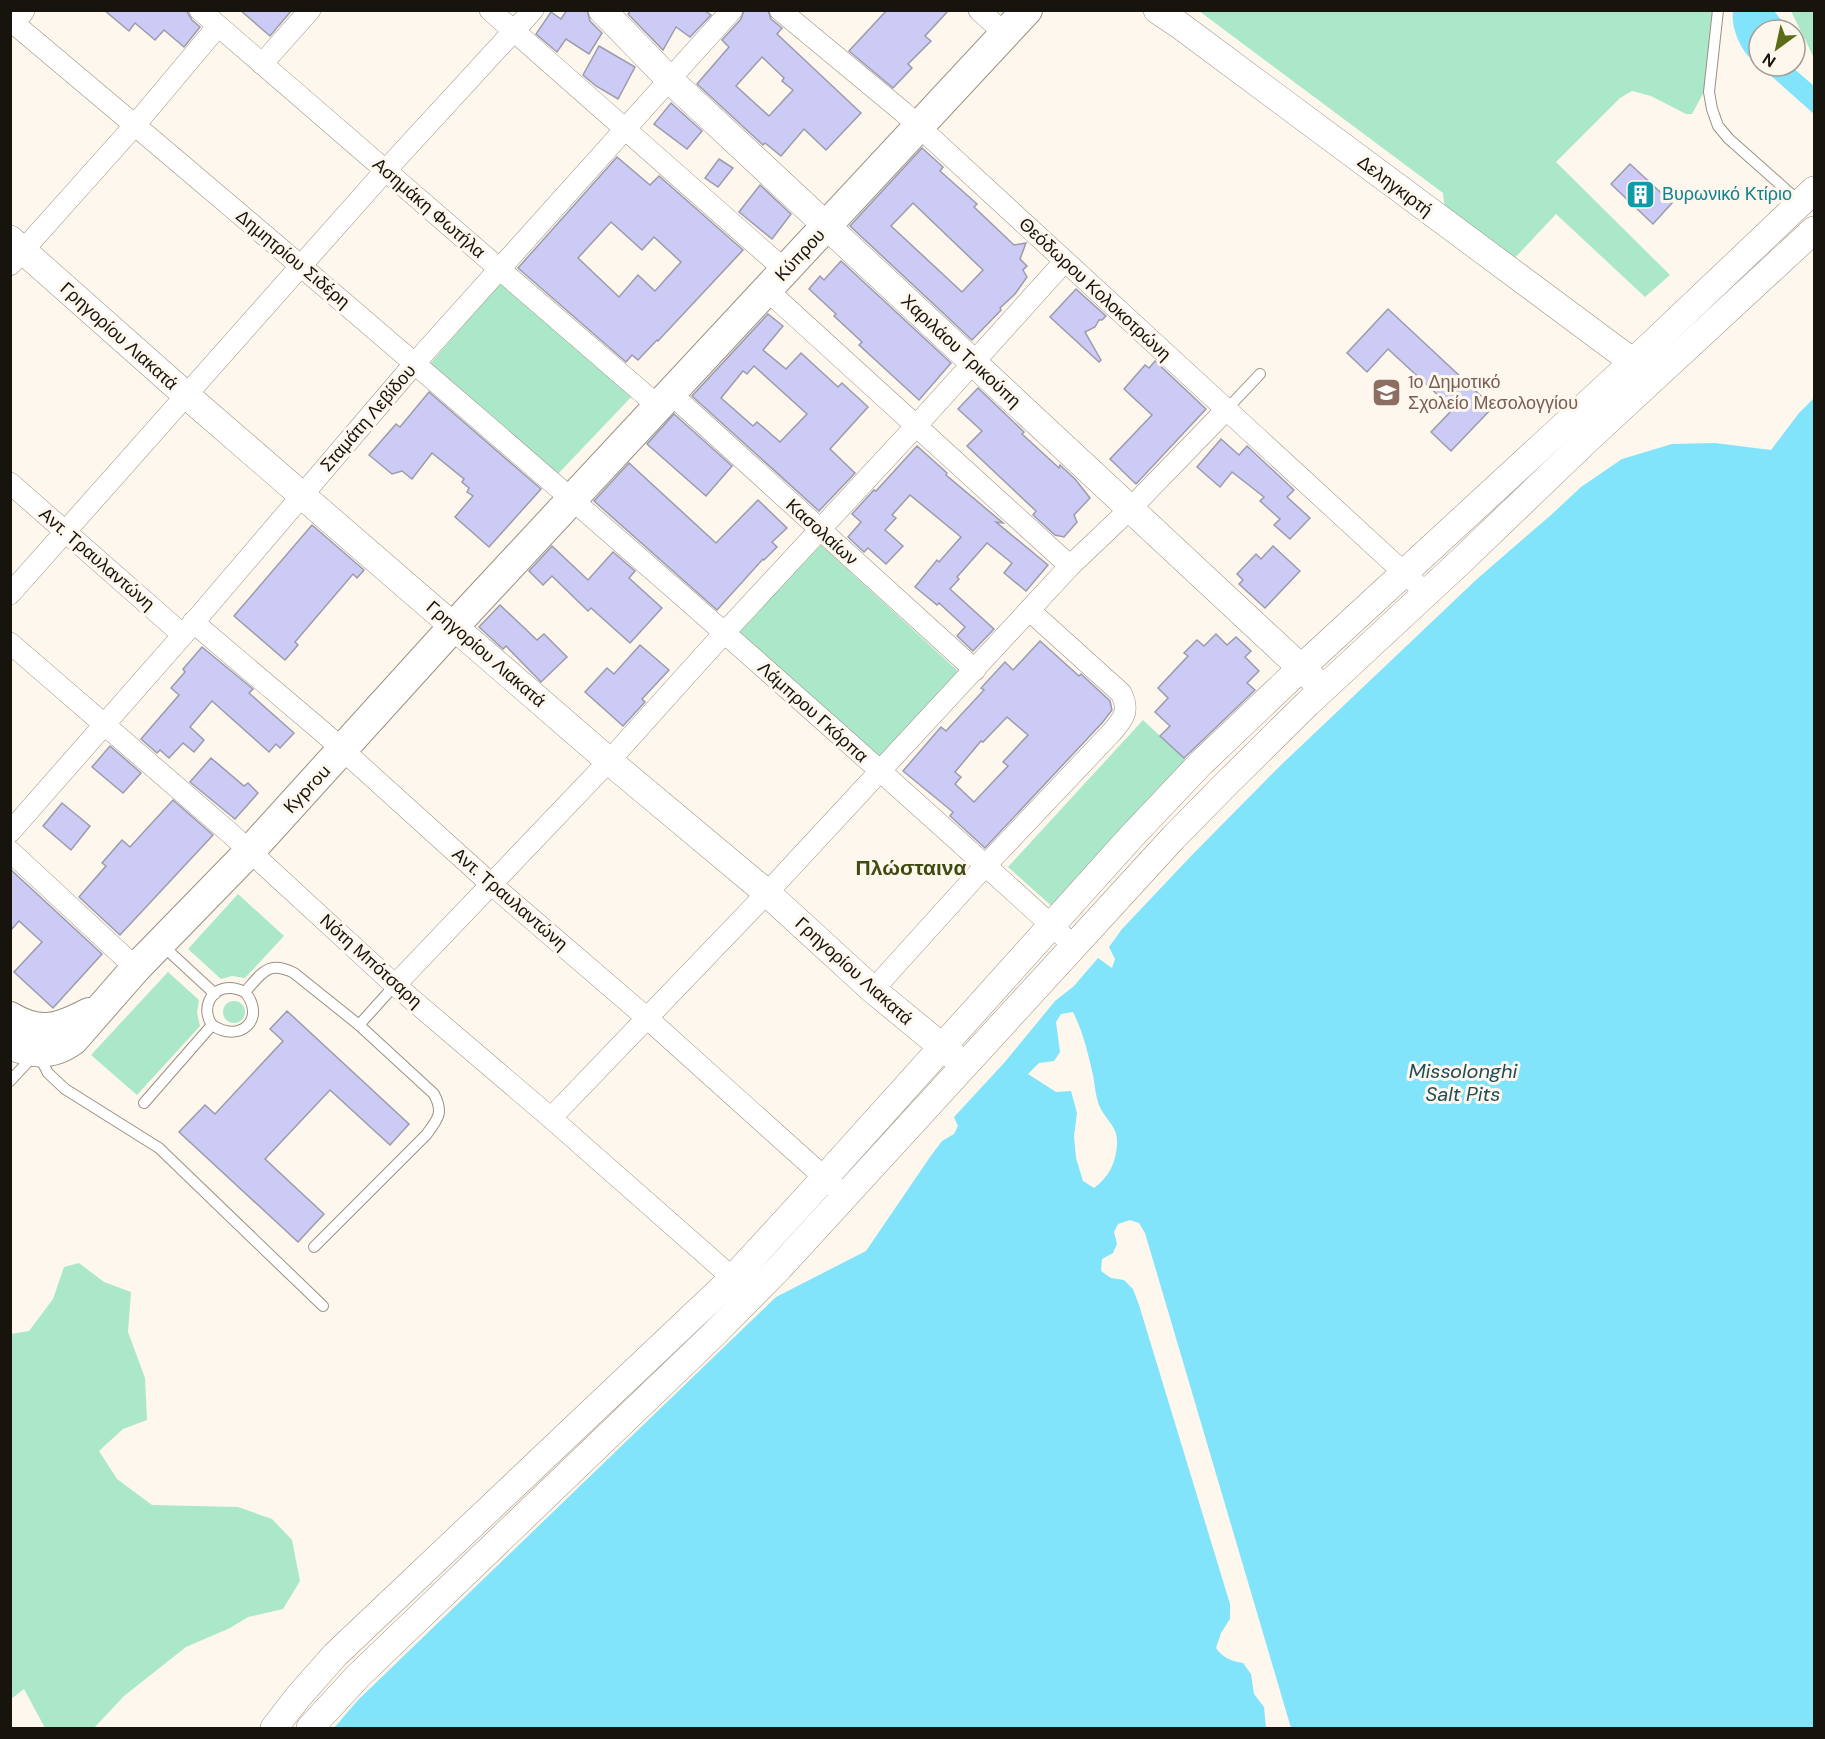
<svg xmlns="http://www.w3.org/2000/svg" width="1825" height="1739" font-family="'DM Sans',sans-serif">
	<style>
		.green { fill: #aae8c9 }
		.water { fill: #81e4fb; fill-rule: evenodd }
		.building { fill: #cccbf6; stroke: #9b9bac; stroke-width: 1.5; fill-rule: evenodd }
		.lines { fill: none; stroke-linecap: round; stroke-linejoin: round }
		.service-casing { stroke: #9b9082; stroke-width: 12 }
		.minor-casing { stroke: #9b9082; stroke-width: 22 }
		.tertiary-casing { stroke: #9b9082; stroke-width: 28 }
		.secondary-casing { stroke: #9b9082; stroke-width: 32 }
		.service { stroke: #fff; stroke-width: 10 }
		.minor { stroke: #fff; stroke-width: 21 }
		.tertiary { stroke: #fff; stroke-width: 27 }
		.secondary { stroke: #fff; stroke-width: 30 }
		.labels { text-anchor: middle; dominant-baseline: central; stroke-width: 6; stroke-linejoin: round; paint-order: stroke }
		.street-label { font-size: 18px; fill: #17130d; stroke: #fef7ee }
		.culture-label { font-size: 18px; fill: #0d838f; stroke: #fef7ee; text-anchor: start }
		.education-label { font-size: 18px; fill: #785e54; stroke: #fef7ee; text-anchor: start }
		.water-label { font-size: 20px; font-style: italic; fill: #1f4c56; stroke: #fef7ee }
		.quarter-label { font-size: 21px; font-weight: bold; fill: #404b13; stroke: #fef7ee }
	</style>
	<rect width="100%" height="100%" fill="#fef7ee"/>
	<g class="green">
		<path d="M1199 11H1714L1704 92 1692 114H1686L1651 96 1632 91 1620 98 1556 162 1670 275 1645 297 1556 214 1511 262 1445 211 1443 193Z"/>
		<path d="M1791 11H1814V58Z"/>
		<path d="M503 280 635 393 556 476 428 366Z"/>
		<path d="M821 545 959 672 879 758 739 632Z"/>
		<path d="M1143 720 1189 763 1055 909 1008 867Z"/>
		<path d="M238 894 284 936 245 978 232 976 221 979 188 949Z"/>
		<path d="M168 972 199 1000 197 1013 200 1026 137 1095 91 1055Z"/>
		<circle cx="234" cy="1012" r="11"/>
		<path d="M79 1263 104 1282 131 1292 128 1332 145 1378 147 1420 123 1429 99 1451 117 1479 152 1505 238 1507 272 1519 292 1540 300 1581 283 1609 248 1617 230 1628 186 1647 124 1696 94 1728H45L24 1689 11 1699V1334L29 1331 53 1299 64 1267Z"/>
	</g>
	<g class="water">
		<path d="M1733 11H1774L1783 22 1784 27 1781 30H1759V65C1754 61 1748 57 1745 52 1737 41 1731 24 1733 11Z"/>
		<path d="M1760 66H1791L1814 86V114Z"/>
		<path d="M1814 398V1728H1291L1145 1233 1139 1223 1130 1220 1118 1224 1114 1232 1117 1244 1113 1253 1102 1259 1101 1271 1111 1278 1124 1280 1133 1289 1139 1305 1230 1604V1619L1221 1633 1216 1648C1223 1658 1231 1661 1243 1663L1251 1674 1254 1694 1264 1707 1266 1728H334L358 1700 414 1646 776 1297 866 1251 930 1157 942 1141 954 1134 958 1126 954 1117 1004 1063 1055 1001 1074 986 1098 958 1112 968 1115 959 1109 947 1122 929 1192 855 1281 765 1477 579 1551 515 1581 487 1622 459 1672 444 1715 443 1771 450 1799 413ZM1073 1012C1083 1032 1088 1053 1093 1075 1095 1086 1096 1102 1102 1111 1109 1123 1118 1128 1117 1144 1116 1163 1109 1177 1094 1188L1083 1181 1076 1158 1074 1136 1077 1113 1071 1091 1056 1092 1028 1074 1039 1063 1054 1061 1060 1052 1056 1022 1061 1014Z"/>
	</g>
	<g class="building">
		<path d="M104 10H186L192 20 200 27 184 47 164 30 155 40 135 23 129 31Z"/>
		<path d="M240 10H292L270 36Z"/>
		<path d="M567 10H587L590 21 602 33 589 54 566 39 557 52 536 34 551 12 561 19Z"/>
		<path d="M631 10H704L711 15 690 37 676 27 663 50 628 14Z"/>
		<path d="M744 10H768L771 19 782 28 777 34 861 113 826 150 804 129 781 156 765 143 763 145 697 84 729 47 722 40 741 19ZM762 57 784 78 782 81 793 90 769 116 736 86Z"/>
		<path d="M887 10H949L925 36 931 41 908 64 912 68 893 88 849 51Z"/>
		<path d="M599 46 635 67 618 99 596 86 583 75Z"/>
		<path d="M671 103 702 131 687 149 654 124Z"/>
		<path d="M922 148 943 167 940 171 977 204 974 207 1014 245 1026 243 1020 259 1027 266 1023 270 1027 277 1015 294 1000 308 1001 310 972 340 850 226ZM913 203 983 270 962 292 891 226Z"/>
		<path d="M617 157 650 185 659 176 743 250 658 341 657 340 638 360 632 355 626 362 518 268ZM611 222 642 250 654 237 681 262 655 291 638 275 619 297 578 258Z"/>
		<path d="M719 159 733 168 718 187 705 178Z"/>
		<path d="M1630 164 1672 203 1653 224 1611 184Z"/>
		<path d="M760 185 791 214 772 239 739 212Z"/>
		<path d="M841 261 951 363 919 400 859 345 862 342 834 316 836 314 809 289 820 276 824 280Z"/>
		<path d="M1076 289 1106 316 1102 320H1099L1095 327 1085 332 1101 360 1099 362 1050 317Z"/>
		<path d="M1388 309 1493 407 1451 451 1431 432 1453 409 1388 349 1367 372 1347 353Z"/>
		<path d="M768 314 783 326 763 350 786 369 801 353 838 387 842 383 868 407 830 449 855 473 819 511 692 396ZM754 366 807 414 780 442 757 422 753 426 721 398 743 371 747 374Z"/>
		<path d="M1155 361 1206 409 1136 484 1110 459 1152 415 1124 389 1145 365 1149 368Z"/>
		<path d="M978 388 1024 432 1022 434 1059 468 1060 465 1075 479 1090 498 1074 515 1077 522 1064 537 1055 535 1033 515 1036 511 967 446 982 431 958 409Z"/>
		<path d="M429 392 541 489 489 547 455 517 473 496 467 492 469 488 462 482 464 479 432 453 412 479 402 471 392 474 369 455 396 424 400 427Z"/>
		<path d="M674 414 732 466 706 496 647 444Z"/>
		<path d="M1221 439 1239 455 1247 446 1294 490 1287 497 1310 518 1290 539 1274 525 1280 519 1260 501 1264 497 1232 472 1220 487 1197 467Z"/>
		<path d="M917 446 947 473 946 475 1003 523 996 522 1048 565 1026 591 1004 573 1012 563 987 543 957 577 959 579 950 589 994 629 973 651 957 636 965 627 939 603 937 605 915 587 937 560 939 562 961 537 910 495 892 515 896 518 885 530 903 546 886 564 868 548 864 552 848 537 861 522 852 514 874 490 876 491Z"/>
		<path d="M629 463 716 543 758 500 787 528 772 542 777 547 764 560 763 559 717 610 594 501Z"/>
		<path d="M312 525 364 570 357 578 353 574 295 642 298 645 285 660 234 616Z"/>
		<path d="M552 546 588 580 613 552 635 571 629 578 662 608 630 643 591 608 588 611 552 576 543 585 529 571Z"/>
		<path d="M1273 546 1300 571 1265 608 1239 584 1243 580 1237 574 1256 554 1261 559Z"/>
		<path d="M500 605 537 640 544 634 567 657 541 682 506 646 503 649 479 627Z"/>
		<path d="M1216 634 1227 645 1236 637 1251 651 1245 657 1259 671 1247 683 1255 690 1184 758 1160 736 1170 726 1155 712 1168 698 1158 688 1188 656 1184 653 1197 640 1204 646Z"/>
		<path d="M1040 641 1079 676 1081 674 1110 701 1112 710 1102 723 985 848 950 816 953 812 903 771 941 727 946 731 984 690 981 688 1005 662 1013 670ZM1007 717 1028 735 1003 762 1008 766 974 802 955 784 961 777 955 772 981 741 983 742Z"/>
		<path d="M640 645 669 670 642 699 645 702 623 726 585 692 607 668 614 674Z"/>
		<path d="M202 647 253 689 249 693 294 733 280 748 276 744 269 752 212 701 190 727 204 740 194 752 183 743 169 758 160 750 157 753 141 739 179 695 171 688 185 672 183 669Z"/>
		<path d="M110 746 141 773 123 793 92 767Z"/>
		<path d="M211 758 244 786 248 783 258 793 235 819 190 782Z"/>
		<path d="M173 800 213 835 120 935 79 897 106 866 102 863 122 840 130 847Z"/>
		<path d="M62 803 90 826 71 850 43 826Z"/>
		<path d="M10 869 102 954 53 1008 14 972 42 942 19 921 10 931Z"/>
		<path d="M287 1011 409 1124 390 1145 330 1090 265 1159 324 1214 298 1242 179 1132 205 1105 215 1114 283 1041 270 1029Z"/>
	</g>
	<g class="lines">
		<defs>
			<g id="service">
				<path d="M1718 10 1709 92 1712 109 1718 126 1729 139 1800 202"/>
				<path d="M1226 410 1260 374"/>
				<path d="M162 945 215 994"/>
				<path d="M212 1025C240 1044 267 1019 245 992"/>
				<path d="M10 1081 37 1052 48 1073 65 1089 159 1148 323 1306"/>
				<path d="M144 1103 212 1025C201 1009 210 987 231 988 236 988 240 990 245 992 262 973 268 960 294 973L359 1025"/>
				<path d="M314 1247 426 1135C438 1119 444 1113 434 1094L359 1025 395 985"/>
			</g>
			<g id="minor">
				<path d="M200 10 658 406"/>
				<path d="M490 10 786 271"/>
				<path d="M780 10 903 112 1426 593"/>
				<path d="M979 10 1006 35"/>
				<path d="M11 21C371 323 727 629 1074 946"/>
				<path d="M262 64 310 10"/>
				<path d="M10 265 135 125 218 26"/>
				<path d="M767 290 1070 566"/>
				<path d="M670 393 975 670"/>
				<path d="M10 483 183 635"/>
				<path d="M10 594 385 171 533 10"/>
				<path d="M193 622 324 733 491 884 647 1018 835 1187"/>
				<path d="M10 643 231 834 395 985 551 1118 744 1288"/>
				<path d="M10 832 183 635 415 363 732 10"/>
				<path d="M10 851 136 968"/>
				<path d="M395 985 609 761 725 632 916 426 1065 261"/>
				<path d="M873 990 985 866 1112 732C1124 718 1130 711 1121 693L1029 610"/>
				<path d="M551 1118 767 893 1070 566 1130 509 1226 410"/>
			</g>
			<g id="tertiary">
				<path d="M602 10 670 80 1314 680"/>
				<path d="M1157 10 1178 24 1633 362"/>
				<path d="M10 22 21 10"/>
				<path d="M10 239 186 395 609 761 767 893 873 990 957 1059"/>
				<path d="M274 1728 298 1697 335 1655 733 1278 801 1204 1131 837 1201 763 1301 668 1633 362 1814 190"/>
				<path d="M310 1728 358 1676 713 1335 780 1267 1173 838 1226 784 1308 703 1461 561 1586 441 1814 230"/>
			</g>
			<g id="secondary">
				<path d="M10 1017C41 1036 60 1028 89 1013"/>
				<path d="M10 1044C32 1054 53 1055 73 1040L136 968 250 851 454 626 1027 10"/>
			</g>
		</defs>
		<use href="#service" class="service-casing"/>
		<use href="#minor" class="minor-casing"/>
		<use href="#tertiary" class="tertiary-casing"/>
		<use href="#secondary" class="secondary-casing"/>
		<use href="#service" class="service"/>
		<use href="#minor" class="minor"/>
		<use href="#tertiary" class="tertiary"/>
		<use href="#secondary" class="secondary"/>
	</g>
	<defs>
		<symbol id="building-square" viewBox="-11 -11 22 22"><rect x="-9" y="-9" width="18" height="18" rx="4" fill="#0f9aa8" stroke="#fef7ee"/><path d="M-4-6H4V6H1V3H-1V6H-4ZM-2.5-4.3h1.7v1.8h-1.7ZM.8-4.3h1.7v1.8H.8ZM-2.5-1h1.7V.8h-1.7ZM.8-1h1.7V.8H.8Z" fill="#fff"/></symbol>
		<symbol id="school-square" viewBox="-11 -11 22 22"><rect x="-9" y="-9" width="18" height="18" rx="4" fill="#8d6e63" stroke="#fef7ee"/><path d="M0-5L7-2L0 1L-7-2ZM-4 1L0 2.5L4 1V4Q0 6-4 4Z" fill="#fff"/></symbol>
	</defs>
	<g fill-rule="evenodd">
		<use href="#building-square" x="1624" y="178" width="33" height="33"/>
		<use href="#school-square" x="1370" y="376" width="33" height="33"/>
	</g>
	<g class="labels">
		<g class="street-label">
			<text transform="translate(1395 186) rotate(37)">Δεληγκιρτή</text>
			<text transform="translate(429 208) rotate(41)">Ασημάκη Φωτήλα</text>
			<text transform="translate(800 255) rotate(-47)">Κύπρου</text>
			<text transform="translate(293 259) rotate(40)">Δημητρίου Σιδέρη</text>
			<text transform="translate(1095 289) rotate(43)">Θεόδωρου Κολοκοτρώνη</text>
			<text transform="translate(119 336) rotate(42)">Γρηγορίου Λιακατά</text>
			<text transform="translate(961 351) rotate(43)">Χαριλάου Τρικούπη</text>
			<text transform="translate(368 418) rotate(-49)">Σταμάτη Λεβίδου</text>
			<text transform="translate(822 532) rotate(42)">Κασολαίων</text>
			<text transform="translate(97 559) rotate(41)">Αντ. Τραυλαντώνη</text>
			<text transform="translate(486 654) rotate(41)">Γρηγορίου Λιακατά</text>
			<text transform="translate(813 712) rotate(42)">Λάμπρου Γκόρπα</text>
			<text transform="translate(307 789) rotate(-47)">Kyprou</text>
			<text transform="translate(510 899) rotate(41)">Αντ. Τραυλαντώνη</text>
			<text transform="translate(371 961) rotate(42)">Νότη Μπότσαρη</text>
			<text transform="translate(854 971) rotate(42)">Γρηγορίου Λιακατά</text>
		</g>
		<g class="culture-label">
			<text x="1662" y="194">Βυρωνικό Κτίριο</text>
		</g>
		<g class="education-label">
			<text x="1408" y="382">1ο Δημοτικό<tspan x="1408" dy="21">Σχολείο Μεσολογγίου</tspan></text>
		</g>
		<g class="water-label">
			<text x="1463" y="1071">Missolonghi<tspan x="1463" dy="23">Salt Pits</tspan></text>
		</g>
		<g class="quarter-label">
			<text x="911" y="868">Πλώσταινα</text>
		</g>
	</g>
	<rect width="1825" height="1739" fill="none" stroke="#17130d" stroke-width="24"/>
	<g transform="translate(1777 48) rotate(213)"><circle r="28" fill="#fef7ee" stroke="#a29c94" stroke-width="1.5"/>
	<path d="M0-4.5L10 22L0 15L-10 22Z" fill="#5b6c17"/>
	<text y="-9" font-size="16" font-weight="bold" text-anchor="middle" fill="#17130d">N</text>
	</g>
</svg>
